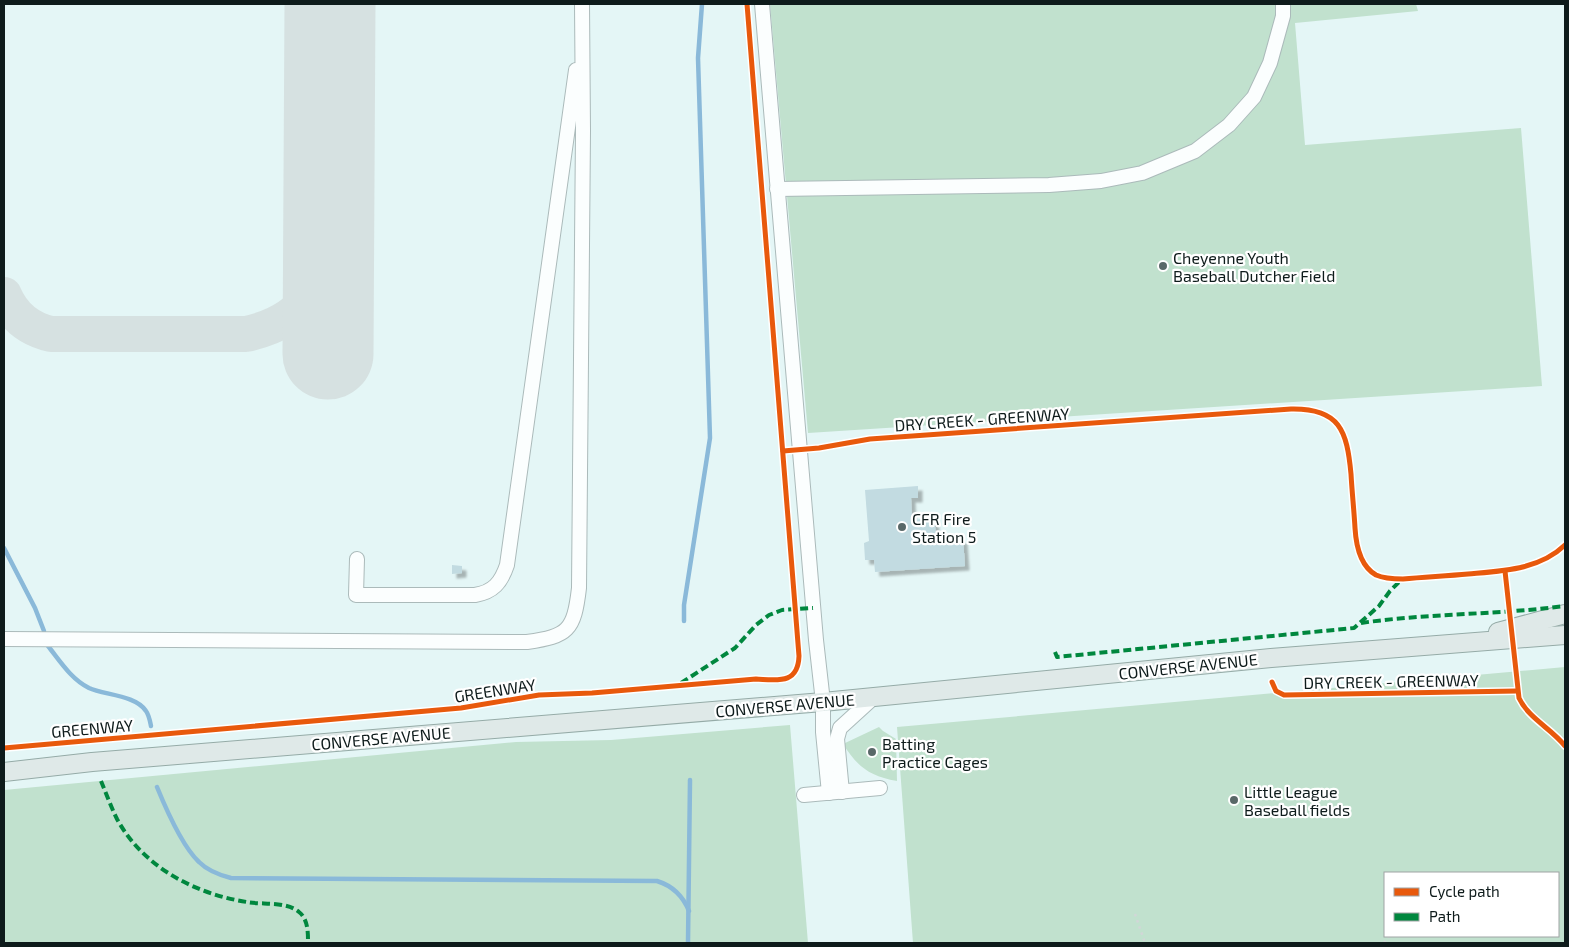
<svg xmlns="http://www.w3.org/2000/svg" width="1569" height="947" font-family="'Exo 2',sans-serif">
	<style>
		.green { fill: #c1e1ce; fill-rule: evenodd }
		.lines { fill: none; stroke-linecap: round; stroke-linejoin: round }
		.stream { stroke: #8ab9d9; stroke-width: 4.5 }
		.taxiway { stroke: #d6e1e1; stroke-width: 36 }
		.runway { stroke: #d6e1e1; stroke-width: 91 }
		.building { fill: #c2dbe1; filter: url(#shadow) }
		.minor-casing { stroke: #abbaba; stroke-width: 16 }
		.major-casing { stroke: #95aba7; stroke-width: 20 }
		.path { stroke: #d1d7d7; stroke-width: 2.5; stroke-dasharray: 2.5 4; stroke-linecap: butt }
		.minor { stroke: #fbfefe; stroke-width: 14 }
		.major { stroke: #dfe9e8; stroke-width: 18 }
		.quiet { stroke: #00873e; stroke-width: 4; stroke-dasharray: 8 4; stroke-linecap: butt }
		.cycleway-casing { stroke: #fff; stroke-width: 8 }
		.cycleway { stroke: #e8590c; stroke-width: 5 }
		.poi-dot { fill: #596868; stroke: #fff; stroke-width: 2 }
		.labels { text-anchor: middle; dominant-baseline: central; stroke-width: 4.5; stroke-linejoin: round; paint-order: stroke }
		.poi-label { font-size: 16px; fill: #0e1b1b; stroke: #fff; text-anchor: start }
		.street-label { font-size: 16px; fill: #0e1b1b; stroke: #fff }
	</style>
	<defs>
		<filter id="shadow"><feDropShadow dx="4.5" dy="4.5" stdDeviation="1" flood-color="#0004"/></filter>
	</defs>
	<rect width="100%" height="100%" fill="#e4f6f6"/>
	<g class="green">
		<path d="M770 4H1416L1418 11 1295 23 1305 145 1521 128 1542 386 808 433Z"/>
		<path d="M1565 667V943H913L897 727ZM1385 873H1558V936H1385Z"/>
		<path d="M790 725 808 943H4V790L516 742 611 740Z"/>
		<path d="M879 727 883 731 896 739 897 781C869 776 858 767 843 744Z"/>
	</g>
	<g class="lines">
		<g class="stream">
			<path d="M4 548 35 608 44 631"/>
			<path d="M684 621V605L710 438 698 58 702 4"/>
			<path d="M48 646C60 661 71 679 89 688 104 695 136 695 146 711 149 715 150 721 151 726"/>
			<path d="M157 787C166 809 182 846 199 862 208 871 219 875 231 878L657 881C673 886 683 896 689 911"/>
			<path d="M688 943 690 780"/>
		</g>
		<path class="taxiway" d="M4 295C13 316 29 329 51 334H246C310 320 322 284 329 225"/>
		<path class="runway" d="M328 354 330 4"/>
	</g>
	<g class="building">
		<path d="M918 486V498H911L912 520 934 518 936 535H942V540L963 539 965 566 875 572 874 560H865L864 543 869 541 865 490Z"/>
		<path d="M452 565 462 566V573L452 574Z"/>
	</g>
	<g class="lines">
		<defs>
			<g id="minor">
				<path d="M762 4 816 640 823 702V732L829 793"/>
				<path d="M777 189 1049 185 1101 181 1142 173 1195 151 1229 125 1254 97 1270 63 1283 16V4"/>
				<path d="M357 559 356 595H475C493 592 501 583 507 565L576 70"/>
				<path d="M4 639 527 642C568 636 574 631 579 588L583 131 582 4"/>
				<path d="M842 792 837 739 840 728 874 697"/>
				<path d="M804 795 880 788"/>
			</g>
			<g id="major">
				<path d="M1498 632 1565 614"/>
				<path d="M4 772 92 762 823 702 1271 658 1565 635"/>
			</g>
		</defs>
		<use href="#minor" class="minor-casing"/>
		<use href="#major" class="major-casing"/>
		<g class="path">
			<path d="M1135 914 1145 943"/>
			<path d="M1384 943 1389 936"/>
		</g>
		<use href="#minor" class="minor"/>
		<use href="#major" class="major"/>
		<g class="quiet">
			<path d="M1361 623C1429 613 1497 615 1565 606"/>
			<path d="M1055 652 1057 657 1354 628 1379 606 1390 591 1402 579"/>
			<path d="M681 683 735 648 756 625 769 615 782 610 813 608"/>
			<path d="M101 781C106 793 111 807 117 819 143 867 195 894 247 902 263 905 286 901 299 912 308 919 308 932 308 943"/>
		</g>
		<defs>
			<g id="cycleway">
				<path d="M783 451 819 448 870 439 1291 409C1340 408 1347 431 1351 474 1352 492 1354 510 1355 528 1356 545 1360 566 1376 575 1385 579 1394 579 1403 579 1425 577 1446 576 1468 574 1502 571 1539 570 1565 545"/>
				<path d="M1505 571 1519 698C1529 719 1551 728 1565 746"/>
				<path d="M1272 682 1276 691 1284 695 1517 691"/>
				<path d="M4 748 461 708 539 695 592 693 756 679C777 680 798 685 799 656L747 4"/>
			</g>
		</defs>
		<use href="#cycleway" class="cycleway-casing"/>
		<use href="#cycleway" class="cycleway"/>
	</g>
	<g class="poi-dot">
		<circle cx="1163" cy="266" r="5"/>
		<circle cx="902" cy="527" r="5"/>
		<circle cx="872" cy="752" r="5"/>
		<circle cx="1234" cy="800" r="5"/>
	</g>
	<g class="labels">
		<g class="poi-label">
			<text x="1173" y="257">Cheyenne Youth<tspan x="1173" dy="18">Baseball Dutcher Field</tspan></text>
			<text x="912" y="518">CFR Fire<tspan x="912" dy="18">Station 5</tspan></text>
			<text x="882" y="743">Batting<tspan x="882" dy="18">Practice Cages</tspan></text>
			<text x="1244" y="791">Little League<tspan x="1244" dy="18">Baseball fields</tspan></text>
		</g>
		<g class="street-label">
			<text transform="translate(982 419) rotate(-4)">DRY CREEK - GREENWAY</text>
			<text transform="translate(1188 666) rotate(-6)">CONVERSE AVENUE</text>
			<text transform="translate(1391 681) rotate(-1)">DRY CREEK - GREENWAY</text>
			<text transform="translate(495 690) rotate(-9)">GREENWAY</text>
			<text transform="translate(785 705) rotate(-5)">CONVERSE AVENUE</text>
			<text transform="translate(92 728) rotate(-5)">GREENWAY</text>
			<text transform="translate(381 738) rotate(-5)">CONVERSE AVENUE</text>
		</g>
	</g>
	<rect width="1569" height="947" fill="none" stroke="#0e1b1b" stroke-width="10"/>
	<rect x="1384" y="872" width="175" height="65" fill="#ffffff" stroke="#9fa4a4"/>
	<rect x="1394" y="888" width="25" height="8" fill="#e8590c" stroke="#9fa4a4"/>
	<text x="1429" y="897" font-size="15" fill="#0e1b1b">Cycle path</text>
	<rect x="1394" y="913" width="25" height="8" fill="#00873e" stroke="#9fa4a4"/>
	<text x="1429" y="922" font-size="15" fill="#0e1b1b">Path</text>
</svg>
